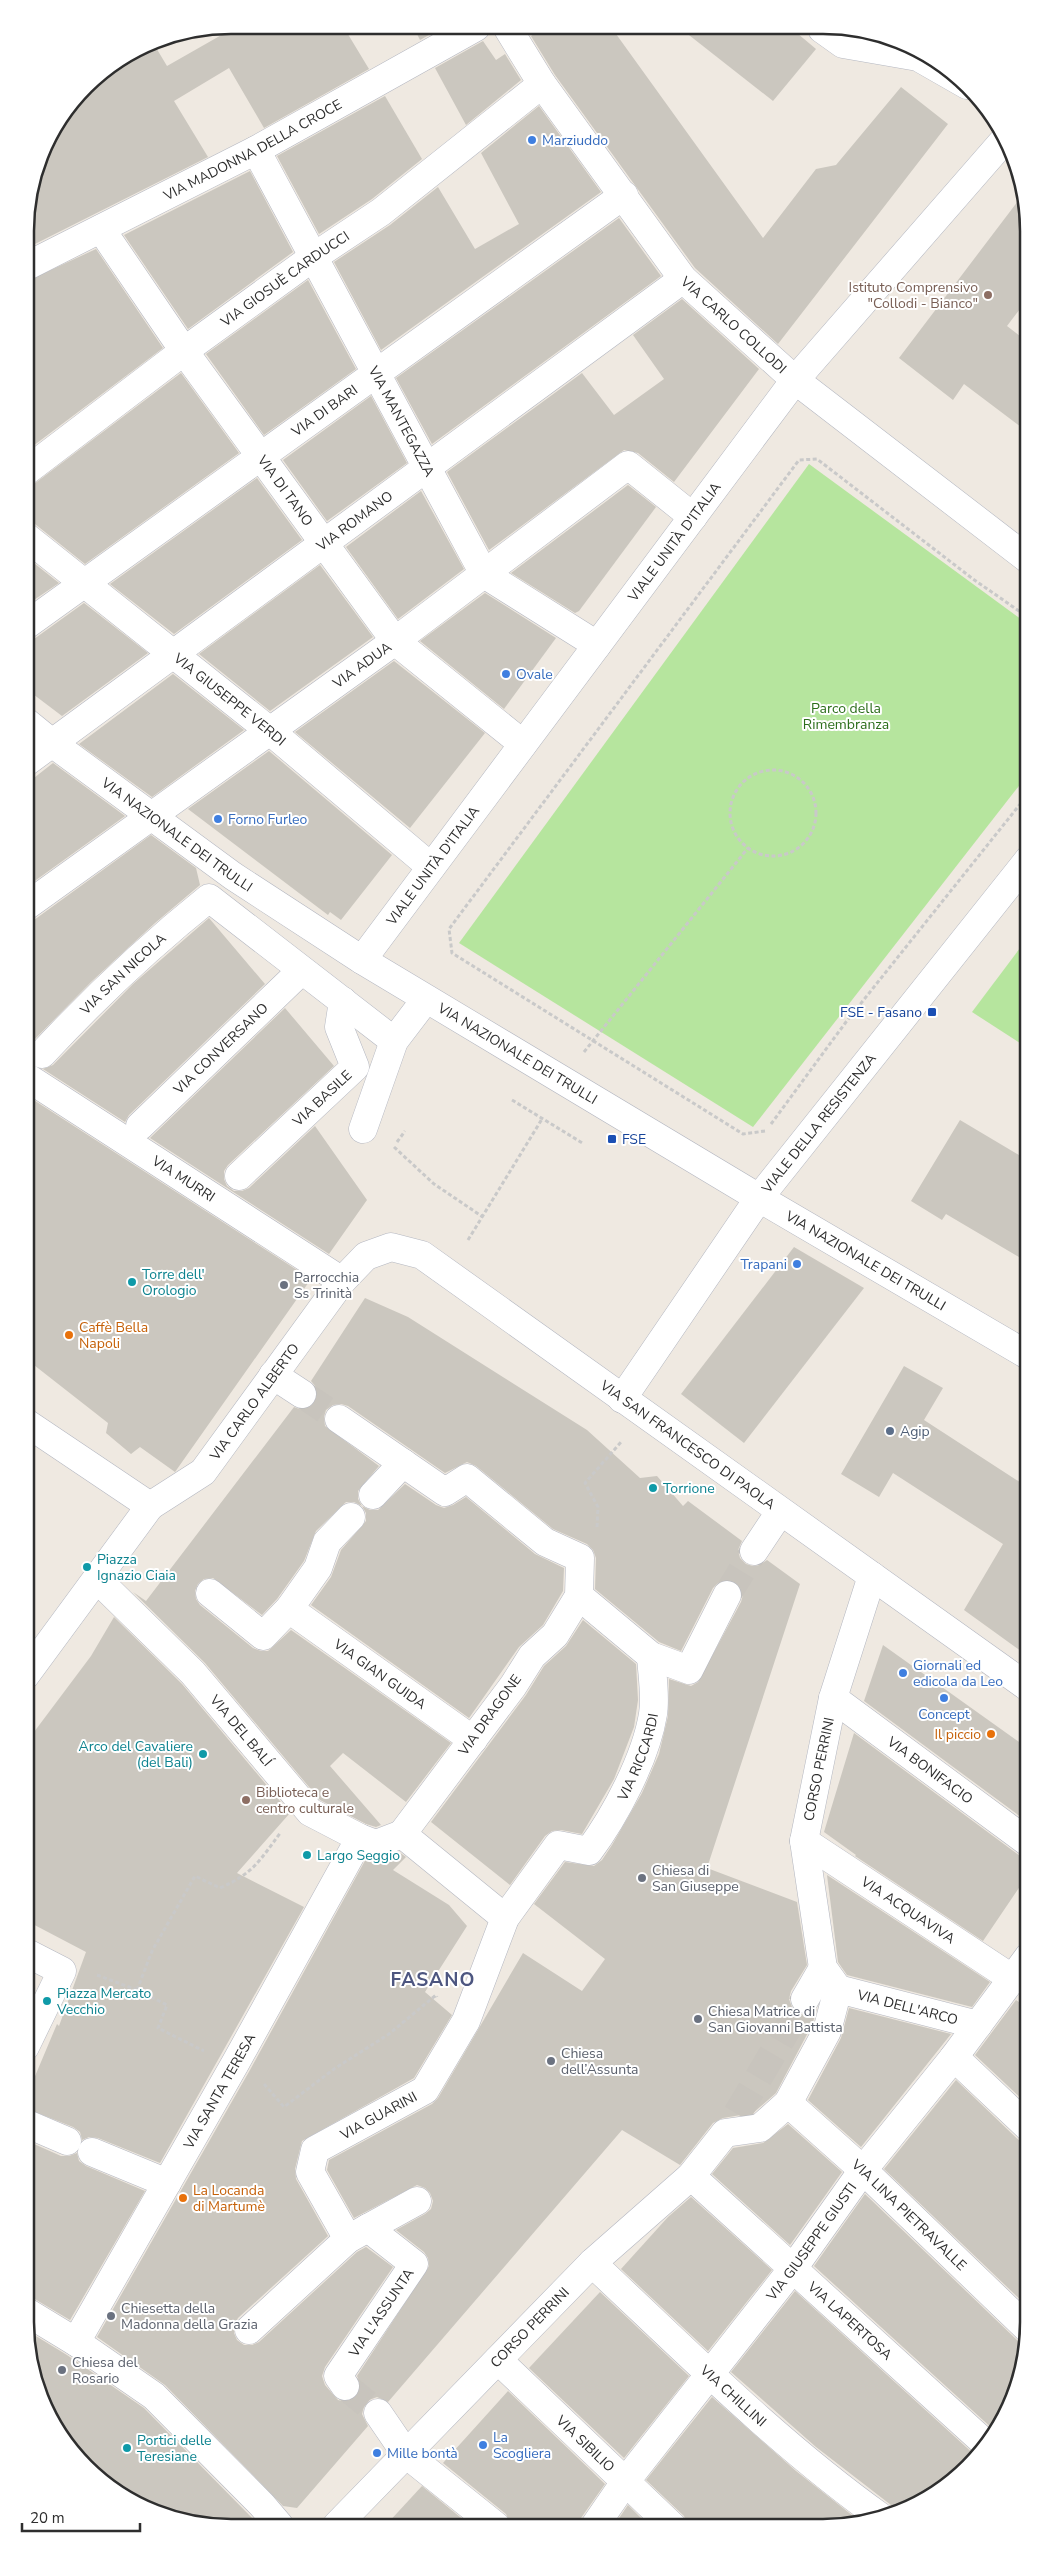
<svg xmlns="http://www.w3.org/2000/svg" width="1054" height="2553" font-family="'Nunito Sans',sans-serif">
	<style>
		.green { fill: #b6e59e }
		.building { fill: #cbc7bf }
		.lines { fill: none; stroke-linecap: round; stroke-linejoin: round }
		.street-tunnel { stroke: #c8c4bd; stroke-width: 28; stroke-dasharray: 28 14; stroke-linecap: butt }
		.street-casing { stroke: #b4b7c1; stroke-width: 29 }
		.secondary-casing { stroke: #b4b7c1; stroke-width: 29 }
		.path { stroke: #c9c9c9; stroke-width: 3; stroke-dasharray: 4 2.5; stroke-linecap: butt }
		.street { stroke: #fff; stroke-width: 28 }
		.secondary { stroke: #fff; stroke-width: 28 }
		.shop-dot { fill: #3f7fe0; stroke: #fff; stroke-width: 2 }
		.education-dot { fill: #8d6e63; stroke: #fff; stroke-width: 2 }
		.transit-dot { fill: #1a4fb4; stroke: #fff; stroke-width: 2 }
		.culture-dot { fill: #0f9aa8; stroke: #fff; stroke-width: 2 }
		.worship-dot { fill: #6b7280; stroke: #fff; stroke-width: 2 }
		.food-dot { fill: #e8710a; stroke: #fff; stroke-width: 2 }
		.service-dot { fill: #5c6f8a; stroke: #fff; stroke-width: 2 }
		.labels { text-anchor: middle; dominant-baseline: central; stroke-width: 4; stroke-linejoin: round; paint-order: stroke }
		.shop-label { font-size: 14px; fill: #366cbe; stroke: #fff; text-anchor: start }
		.street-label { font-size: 14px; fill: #2e2e2e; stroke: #fff }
		.education-label { font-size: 14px; fill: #785e54; stroke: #fff; text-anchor: end }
		.park-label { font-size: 14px; fill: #2c6e1b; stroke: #fff }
		.transit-label { font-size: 14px; fill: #164399; stroke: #fff; text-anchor: end }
		.culture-label { font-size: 14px; fill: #0d838f; stroke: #fff; text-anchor: start }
		.worship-label { font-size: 14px; fill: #5b616d; stroke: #fff; text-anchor: start }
		.food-label { font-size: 14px; fill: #c56008; stroke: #fff; text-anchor: start }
		.service-label { font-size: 14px; fill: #4e5e75; stroke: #fff; text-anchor: start }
		.district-label { font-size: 19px; font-weight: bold; letter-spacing: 1px; fill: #4d5680; stroke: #fff }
		.rim { fill: none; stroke: #2e2e2e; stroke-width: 2.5 }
	</style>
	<rect width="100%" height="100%" fill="#efe9e1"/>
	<g class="green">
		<path d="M809 464 1029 625V773L753 1127 459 943Z"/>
		<path d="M1029 936V1049L972 1012Z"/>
	</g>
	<g class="building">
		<path d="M239 25 343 26 369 69 264 128 229 68 174 101 208 157 25 249V217L46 140 95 76 152 41 167 66Z"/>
		<path d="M413 26H445L420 40Z"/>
		<path d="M545 27H611L763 238 816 169 836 165 901 87 948 124 778 344 695 268 555 75 531 36Z"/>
		<path d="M680 28H791L816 49 773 101Z"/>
		<path d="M483 41 496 60 505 54 521 80 466 125 435 68Z"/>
		<path d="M385 96 422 159 372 199 319 234 277 156Z"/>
		<path d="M539 106 601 192 381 350 334 262 390 225 438 187 475 249 519 224 481 153Z"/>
		<path d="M250 171 293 252 188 329 124 235Z"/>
		<path d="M1024 193 1029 231V297L1007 326 1029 343V433L964 384 953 400 899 358Z"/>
		<path d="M619 218 661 276 432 444 396 378Z"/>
		<path d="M96 249 163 348 25 452V282Z"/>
		<path d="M308 280 356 369 264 435 206 354Z"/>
		<path d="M682 299 759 369 674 482 638 453 624 450 489 550 447 472 582 373 614 415 664 379 633 335Z"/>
		<path d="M181 373 239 453 85 564 35 524 25 521V487L34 484Z"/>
		<path d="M371 396 407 463 327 521 283 460Z"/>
		<path d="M257 478 302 540 174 634 110 584Z"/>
		<path d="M628 485 656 507 579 611 575 613 511 573Z"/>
		<path d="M421 491 464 569 398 619 346 547Z"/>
		<path d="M25 556 59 583 25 606Z"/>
		<path d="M320 565 373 637 270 711 199 654Z"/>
		<path d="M485 593 556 638 504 709 420 641Z"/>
		<path d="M84 603 148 653 62 716 25 688V641L34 639Z"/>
		<path d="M394 661 485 733 410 828 295 732Z"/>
		<path d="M173 674 244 730 152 797 79 744Z"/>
		<path d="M269 751 392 855 341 920 330 912 328 915 188 809Z"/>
		<path d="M53 763 125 816 25 888V785Z"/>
		<path d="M151 835 196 868 200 885 155 923 91 982 31 1043 27 1055 25 922 34 920Z"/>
		<path d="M209 918 265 984 129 1115 125 1122 43 1069 53 1065 133 984Z"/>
		<path d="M285 1008 334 1066 228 1165 224 1171V1179L227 1186 234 1191H242L249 1188 315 1126 367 1200 329 1254 150 1138Z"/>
		<path d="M29 1097 311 1279 175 1472 140 1447 131 1454 106 1433 108 1423 25 1358V1103Z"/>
		<path d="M960 1120 1029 1161V1263L946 1214 942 1220 911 1201Z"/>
		<path d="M794 1247 864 1288 744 1443 681 1394Z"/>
		<path d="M365 1298 408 1317 587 1430 640 1478 657 1476 683 1506 688 1501 742 1541 738 1550 740 1558 746 1564 753 1566 760 1565 767 1560 800 1584 707 1868 797 1902 807 1965 791 1991 789 1999 792 2007 798 2013 805 2015 817 2009 812 2025 776 2093 753 2113 723 2118 713 2123 680 2165 622 2130 388 2402 377 2397 369 2400 364 2407 362 2414 368 2426 297 2508 283 2506 165 2385 97 2337 250 2070 367 1857 376 1859 387 1866 380 1859 399 1852 406 1857 393 1870 449 1905 467 1926 425 1992 452 2015 414 2078 302 2141 295 2169 296 2179 328 2236 238 2318 234 2326V2333L237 2340 244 2345H252L259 2342 357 2252 366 2247 393 2267 325 2367 322 2376 325 2385 338 2400 346 2402 354 2398 359 2392 361 2385 357 2376 429 2266 428 2258 424 2252 396 2230 425 2214 431 2209 433 2201 430 2193 425 2188 417 2185 354 2218 327 2170 329 2160 432 2104 438 2098 523 1953 582 1991 605 1959 534 1904 565 1862 594 1866 602 1860 612 1845 642 1793 659 1754 668 1716 669 1679 691 1686 698 1682 741 1602 743 1595 740 1587 734 1581 727 1579 719 1582 713 1588 681 1651 659 1642 595 1589 596 1558 593 1550 587 1544 553 1529 476 1466 467 1462 445 1473 348 1406 341 1404 333 1405 326 1410 324 1417 325 1426 379 1466 358 1491V1499L362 1506 354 1502H346L316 1531 304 1561 277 1599 262 1615 213 1578 204 1579 198 1584 195 1591 196 1599 200 1605 253 1648 261 1651H268L291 1630 451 1743 406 1802 343 1753 330 1766 381 1825 376 1827 366 1824 320 1800 205 1663 133 1592 146 1601 294 1407 302 1410 309 1408 315 1403 318 1394 316 1387 311 1381Z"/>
		<path d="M904 1366 943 1388 924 1420 1029 1488V1657L964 1610 1003 1544 893 1473 879 1497 841 1474Z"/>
		<path d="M405 1484 436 1505 444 1508 453 1505 466 1497 535 1554 564 1568 563 1591 543 1625 519 1647 469 1718 311 1605 331 1577 341 1550 366 1521V1513L362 1506 370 1510H378Z"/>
		<path d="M114 1617 182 1684 290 1813 237 1873 304 1907 160 2163 98 2138 89 2137 82 2140 80 2132 73 2127 25 2108V2100L57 2024 59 2026 86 1952 25 1920V1744L91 1656Z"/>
		<path d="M583 1620 636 1664 638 1700 634 1727 614 1779 582 1834 561 1830 552 1831 545 1836 510 1885 431 1822 526 1695 544 1666 566 1646Z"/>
		<path d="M883 1645 1029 1749V1823L864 1701Z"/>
		<path d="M854 1733 1020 1856 1029 1858V1873L983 1941 855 1856 856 1855 824 1832Z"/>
		<path d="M827 1875 990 1982 972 2007 847 1975 838 1962Z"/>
		<path d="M1016 2000 1029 2009V2097L1025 2102 975 2055Z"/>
		<path d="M849 2008 951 2034 861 2147 808 2100 841 2038Z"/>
		<path d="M956 2080 1029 2150V2308L884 2169Z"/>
		<path d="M788 2124 842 2172 790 2245 712 2174 733 2148 763 2143Z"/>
		<path d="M25 2140 61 2156H69L77 2153 79 2161 86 2166 145 2191 70 2320 33 2298 25 2295Z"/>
		<path d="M865 2194 1018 2341 1027 2345 1018 2388 995 2431 814 2266Z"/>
		<path d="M691 2197 772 2270 708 2351 621 2269 668 2217Z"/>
		<path d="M795 2291 977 2457 937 2493 896 2512 891 2505 816 2447 731 2372Z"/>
		<path d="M600 2292 689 2376 624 2458 529 2368Z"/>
		<path d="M26 2330 67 2355 144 2408 258 2524H191L140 2507 86 2468 52 2425 32 2375Z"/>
		<path d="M508 2391 605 2484 581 2518 578 2526H511L506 2514 443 2463Z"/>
		<path d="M712 2397 796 2471 862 2523 823 2528 688 2527 684 2516 646 2480Z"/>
		<path d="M422 2486 471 2526 386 2525Z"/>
		<path d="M628 2505 650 2527H613Z"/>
	</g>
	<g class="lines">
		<g class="street-tunnel">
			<path d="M302 1394 339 1419"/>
			<path d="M727 1595 754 1551"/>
			<path d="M737 2114 805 1999"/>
			<path d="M345 2386 378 2413"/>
		</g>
		<defs>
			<g id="street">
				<path id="s1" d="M507 27 542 84 683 279 795 380 1029 560"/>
				<path d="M822 29 843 44 918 57 967 85"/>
				<path id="s2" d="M256 150 484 574 597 645"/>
				<path id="s3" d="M101 229 184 351 395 641 523 744"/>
				<path id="s4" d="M25 267 256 150 476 27"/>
				<path id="s5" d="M25 472 184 351 312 258 381 212 542 84"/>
				<path id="s6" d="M25 536 270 731 431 867"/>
				<path id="s7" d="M25 626 624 195"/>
				<path id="s8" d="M25 763 683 279"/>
				<path id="s9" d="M25 907 395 641 628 465 693 517"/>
				<path id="s10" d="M362 960 795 380 1006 138"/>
				<path id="s11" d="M42 1054C94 998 149 946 209 898L394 1041"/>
				<path id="s12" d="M25 1076 342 1281"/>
				<path id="s13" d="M140 1126 301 971"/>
				<path d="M363 1129 394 1041 426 999"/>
				<path id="s14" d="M239 1176 355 1067 339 1027 343 1001"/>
				<path d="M273 1375 302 1394"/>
				<path id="s15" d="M622 1399 759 1198 1029 859"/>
				<path d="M339 1419 445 1492 467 1478 545 1542 580 1558 579 1596 555 1635 532 1656 513 1686 402 1834"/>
				<path d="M373 1495 403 1463"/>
				<path id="s16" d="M150 1506 203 1472 342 1281 366 1256 391 1247 422 1255 1029 1688"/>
				<path d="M754 1551 780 1512"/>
				<path id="s17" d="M98 1580 193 1673 310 1812 360 1838 376 1844 402 1834"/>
				<path d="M210 1593 263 1636 289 1609 318 1568 327 1542 351 1517"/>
				<path d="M579 1596 651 1656 689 1670 727 1595"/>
				<path id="s18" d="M289 1609 473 1740"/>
				<path d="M25 1676 150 1506 25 1422"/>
				<path id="s19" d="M833 1698 1029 1843"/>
				<path d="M402 1834 505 1918"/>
				<path id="s20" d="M804 1841 1013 1979"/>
				<path id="s21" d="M838 1989 978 2025"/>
				<path d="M805 1999 823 1968"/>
				<path d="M25 2047 62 1971 25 1952"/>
				<path d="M954 2057 1029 2128"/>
				<path id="s22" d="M788 2103 863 2170 1029 2330"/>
				<path d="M25 2123 67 2141"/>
				<path d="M92 2152 167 2183"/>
				<path id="s23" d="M691 2176 987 2445"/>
				<path id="s24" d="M348 2239 310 2172 315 2150 425 2090 466 2021 505 1918 558 1845 589 1851C615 1816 646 1758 653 1714 656 1696 652 1674 651 1656"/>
				<path id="s25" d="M592 2263C686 2351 778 2444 882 2518"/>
				<path d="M25 2311 76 2342 154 2396 262 2505 279 2525"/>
				<path d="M249 2330 348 2239 417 2201"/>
				<path id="s26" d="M76 2342 236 2062 360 1838"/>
				<path id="s27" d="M498 2360 673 2527"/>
				<path id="s28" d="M345 2386 338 2376 414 2264 368 2228"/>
				<path d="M378 2413 406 2454 496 2526"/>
				<path id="s29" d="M337 2525 592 2263 691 2176 725 2133 760 2128 788 2103 827 2031 838 1989 823 1968 804 1841 833 1698 872 1576"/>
				<path id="s30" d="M594 2527 625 2482 794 2267 863 2170 954 2057 1029 1956"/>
			</g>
			<g id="secondary">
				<path id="s31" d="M25 721 52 743 233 876 362 960 759 1198 1029 1356"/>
			</g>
		</defs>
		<use href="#street" class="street-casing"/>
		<use href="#secondary" class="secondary-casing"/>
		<g class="path">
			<circle cx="773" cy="813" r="43"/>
			<path d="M584 1052 748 848"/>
			<path d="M512 1100 584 1144"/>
			<path d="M771 1124 846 1022 1029 793"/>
			<path d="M765 1131 743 1134 452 953 449 929 799 460 817 459 973 579 1029 618"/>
			<path d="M397 1142 405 1131"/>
			<path d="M394 1147 434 1184 483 1217"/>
			<path d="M468 1240 542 1119"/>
			<path d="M597 1527 598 1507 585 1483 622 1441"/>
			<path d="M97 1975 137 1990 167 2005 158 2028 204 2051"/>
			<path d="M137 1990 152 1951 195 1876 220 1888C254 1873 260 1860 281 1832"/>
			<path d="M264 2084 284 2107 334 2069 389 2034 436 1995 437 1997"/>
		</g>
		<use href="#street" class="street"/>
		<use href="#secondary" class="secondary"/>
	</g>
	<g class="shop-dot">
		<circle cx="532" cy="140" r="5"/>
		<circle cx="506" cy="674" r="5"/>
		<circle cx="218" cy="819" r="5"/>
		<circle cx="797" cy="1264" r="5"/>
		<circle cx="903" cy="1673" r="5"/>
		<circle cx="944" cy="1698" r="5"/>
		<circle cx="483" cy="2445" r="5"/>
		<circle cx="377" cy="2453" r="5"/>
	</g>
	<g class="education-dot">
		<circle cx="988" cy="295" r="5"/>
		<circle cx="246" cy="1800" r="5"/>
	</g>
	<g class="transit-dot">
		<rect x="927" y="1007" width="10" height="10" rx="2.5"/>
		<rect x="607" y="1134" width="10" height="10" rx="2.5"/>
	</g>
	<g class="culture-dot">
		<circle cx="132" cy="1282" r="5"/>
		<circle cx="653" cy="1488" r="5"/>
		<circle cx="87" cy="1567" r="5"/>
		<circle cx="203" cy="1754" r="5"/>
		<circle cx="307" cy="1855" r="5"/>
		<circle cx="47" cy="2001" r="5"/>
		<circle cx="127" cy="2448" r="5"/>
	</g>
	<g class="worship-dot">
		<circle cx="284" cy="1285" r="5"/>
		<circle cx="642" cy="1878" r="5"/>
		<circle cx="698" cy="2019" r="5"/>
		<circle cx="551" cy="2061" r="5"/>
		<circle cx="111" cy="2316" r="5"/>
		<circle cx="62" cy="2370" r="5"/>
	</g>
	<g class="food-dot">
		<circle cx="69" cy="1335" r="5"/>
		<circle cx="991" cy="1734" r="5"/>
		<circle cx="183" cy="2198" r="5"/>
	</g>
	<circle class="service-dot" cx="890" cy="1431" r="5"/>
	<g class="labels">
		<g class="shop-label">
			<text x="542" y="140">Marziuddo</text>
			<text x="516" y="674">Ovale</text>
			<text x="228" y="819">Forno Furleo</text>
			<text x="787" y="1264" text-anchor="end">Trapani</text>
			<text x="913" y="1665">Giornali ed<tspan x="913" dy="16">edicola da Leo</tspan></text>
			<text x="944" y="1714" text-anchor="middle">Concept</text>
			<text x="493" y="2437">La<tspan x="493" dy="16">Scogliera</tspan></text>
			<text x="387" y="2453">Mille bontà</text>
		</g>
		<g class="street-label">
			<text stroke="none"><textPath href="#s4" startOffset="256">VIA MADONNA DELLA CROCE</textPath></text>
			<text stroke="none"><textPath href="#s5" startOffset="324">VIA GIOSUÈ CARDUCCI</textPath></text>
			<text stroke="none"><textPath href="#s1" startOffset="376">VIA CARLO COLLODI</textPath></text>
			<text stroke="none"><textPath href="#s7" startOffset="369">VIA DI BARI</textPath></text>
			<text stroke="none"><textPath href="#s2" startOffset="308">VIA MANTEGAZZA</textPath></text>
			<text stroke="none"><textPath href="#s3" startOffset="320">VIA DI TANO</textPath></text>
			<text stroke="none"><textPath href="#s8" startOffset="409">VIA ROMANO</textPath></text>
			<text stroke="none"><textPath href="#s10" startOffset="522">VIALE UNITÀ D'ITALIA</textPath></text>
			<text stroke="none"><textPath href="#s9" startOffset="415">VIA ADUA</textPath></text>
			<text stroke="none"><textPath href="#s6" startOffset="262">VIA GIUSEPPE VERDI</textPath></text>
			<text stroke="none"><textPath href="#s31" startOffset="190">VIA NAZIONALE DEI TRULLI</textPath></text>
			<text stroke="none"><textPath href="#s10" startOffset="118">VIALE UNITÀ D'ITALIA</textPath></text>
			<text stroke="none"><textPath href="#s11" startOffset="114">VIA SAN NICOLA</textPath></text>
			<text stroke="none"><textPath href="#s13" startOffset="112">VIA CONVERSANO</textPath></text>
			<text stroke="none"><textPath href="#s31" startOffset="595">VIA NAZIONALE DEI TRULLI</textPath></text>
			<text stroke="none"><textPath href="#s14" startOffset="114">VIA BASILE</textPath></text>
			<text stroke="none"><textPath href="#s15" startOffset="339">VIALE DELLA RESISTENZA</textPath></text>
			<text stroke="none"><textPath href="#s12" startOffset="189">VIA MURRI</textPath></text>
			<text stroke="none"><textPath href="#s31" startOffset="1000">VIA NAZIONALE DEI TRULLI</textPath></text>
			<text stroke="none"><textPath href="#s16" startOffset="150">VIA CARLO ALBERTO</textPath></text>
			<text stroke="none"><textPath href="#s16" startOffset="719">VIA SAN FRANCESCO DI PAOLA</textPath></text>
			<text stroke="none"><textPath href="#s18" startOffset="112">VIA GIAN GUIDA</textPath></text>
			<text transform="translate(490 1715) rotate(-54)">VIA DRAGONE</text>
			<text stroke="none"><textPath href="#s17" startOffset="208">VIA DEL BALÍ</textPath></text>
			<text stroke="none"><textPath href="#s24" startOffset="644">VIA RICCARDI</textPath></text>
			<text stroke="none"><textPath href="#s29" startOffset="978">CORSO PERRINI</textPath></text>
			<text stroke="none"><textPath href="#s19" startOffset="121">VIA BONIFACIO</textPath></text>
			<text stroke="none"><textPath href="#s20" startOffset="125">VIA ACQUAVIVA</textPath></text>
			<text stroke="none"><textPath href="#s21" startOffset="72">VIA DELL'ARCO</textPath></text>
			<text stroke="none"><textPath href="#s26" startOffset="289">VIA SANTA TERESA</textPath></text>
			<text stroke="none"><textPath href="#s24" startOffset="172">VIA GUARINI</textPath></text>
			<text stroke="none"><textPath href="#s22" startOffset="165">VIA LINA PIETRAVALLE</textPath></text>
			<text stroke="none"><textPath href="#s30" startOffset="359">VIA GIUSEPPE GIUSTI</textPath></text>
			<text stroke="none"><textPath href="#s28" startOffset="89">VIA L'ASSUNTA</textPath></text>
			<text stroke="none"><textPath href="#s23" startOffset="215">VIA LAPERTOSA</textPath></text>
			<text stroke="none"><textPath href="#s29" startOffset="276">CORSO PERRINI</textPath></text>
			<text stroke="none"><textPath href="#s25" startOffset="194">VIA CHILLINI</textPath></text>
			<text stroke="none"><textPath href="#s27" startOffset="121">VIA SIBILIO</textPath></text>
		</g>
		<g class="education-label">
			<text x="978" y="287">Istituto Comprensivo<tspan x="978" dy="16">"Collodi - Bianco"</tspan></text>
			<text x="256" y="1792" text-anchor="start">Biblioteca e<tspan x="256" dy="16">centro culturale</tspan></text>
		</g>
		<g class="park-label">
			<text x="846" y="708">Parco della<tspan x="846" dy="16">Rimembranza</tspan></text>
		</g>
		<g class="transit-label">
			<text x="922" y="1012">FSE - Fasano</text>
			<text x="622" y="1139" text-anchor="start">FSE</text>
		</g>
		<g class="culture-label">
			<text x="142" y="1274">Torre dell'<tspan x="142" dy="16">Orologio</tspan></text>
			<text x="663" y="1488">Torrione</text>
			<text x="97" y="1559">Piazza<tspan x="97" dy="16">Ignazio Ciaia</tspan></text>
			<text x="193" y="1746" text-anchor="end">Arco del Cavaliere<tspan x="193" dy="16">(del Bali)</tspan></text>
			<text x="317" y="1855">Largo Seggio</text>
			<text x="57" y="1993">Piazza Mercato<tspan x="57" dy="16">Vecchio</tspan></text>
			<text x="137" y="2440">Portici delle<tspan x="137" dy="16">Teresiane</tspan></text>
		</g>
		<g class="worship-label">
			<text x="294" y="1277">Parrocchia<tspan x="294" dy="16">Ss Trinità</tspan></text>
			<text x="652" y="1870">Chiesa di<tspan x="652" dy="16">San Giuseppe</tspan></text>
			<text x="708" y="2011">Chiesa Matrice di<tspan x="708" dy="16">San Giovanni Battista</tspan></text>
			<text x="561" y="2053">Chiesa<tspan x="561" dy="16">dell’Assunta</tspan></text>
			<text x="121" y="2308">Chiesetta della<tspan x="121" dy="16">Madonna della Grazia</tspan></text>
			<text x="72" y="2362">Chiesa del<tspan x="72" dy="16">Rosario</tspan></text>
		</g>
		<g class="food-label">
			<text x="79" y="1327">Caffè Bella<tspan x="79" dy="16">Napoli</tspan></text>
			<text x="981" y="1734" text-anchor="end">Il piccio</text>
			<text x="193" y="2190">La Locanda<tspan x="193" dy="16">di Martumè</tspan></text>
		</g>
		<g class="service-label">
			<text x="900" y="1431">Agip</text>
		</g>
		<g class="district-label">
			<text x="433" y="1980">FASANO</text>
		</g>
	</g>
	<path d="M0 0H1054V2553H0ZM231 34H823A197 197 0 0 1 1020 231V2322A197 197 0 0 1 823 2519H231A197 197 0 0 1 34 2322V231A197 197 0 0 1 231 34Z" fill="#fff" fill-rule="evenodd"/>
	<path class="rim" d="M231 34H823A197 197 0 0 1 1020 231V2322A197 197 0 0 1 823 2519H231A197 197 0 0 1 34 2322V231A197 197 0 0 1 231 34Z"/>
	<path d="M22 2523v8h118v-8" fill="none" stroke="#2e2e2e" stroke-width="2.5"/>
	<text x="30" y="2523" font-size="15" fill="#2e2e2e" stroke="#ffffff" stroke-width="4" paint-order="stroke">20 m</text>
</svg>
